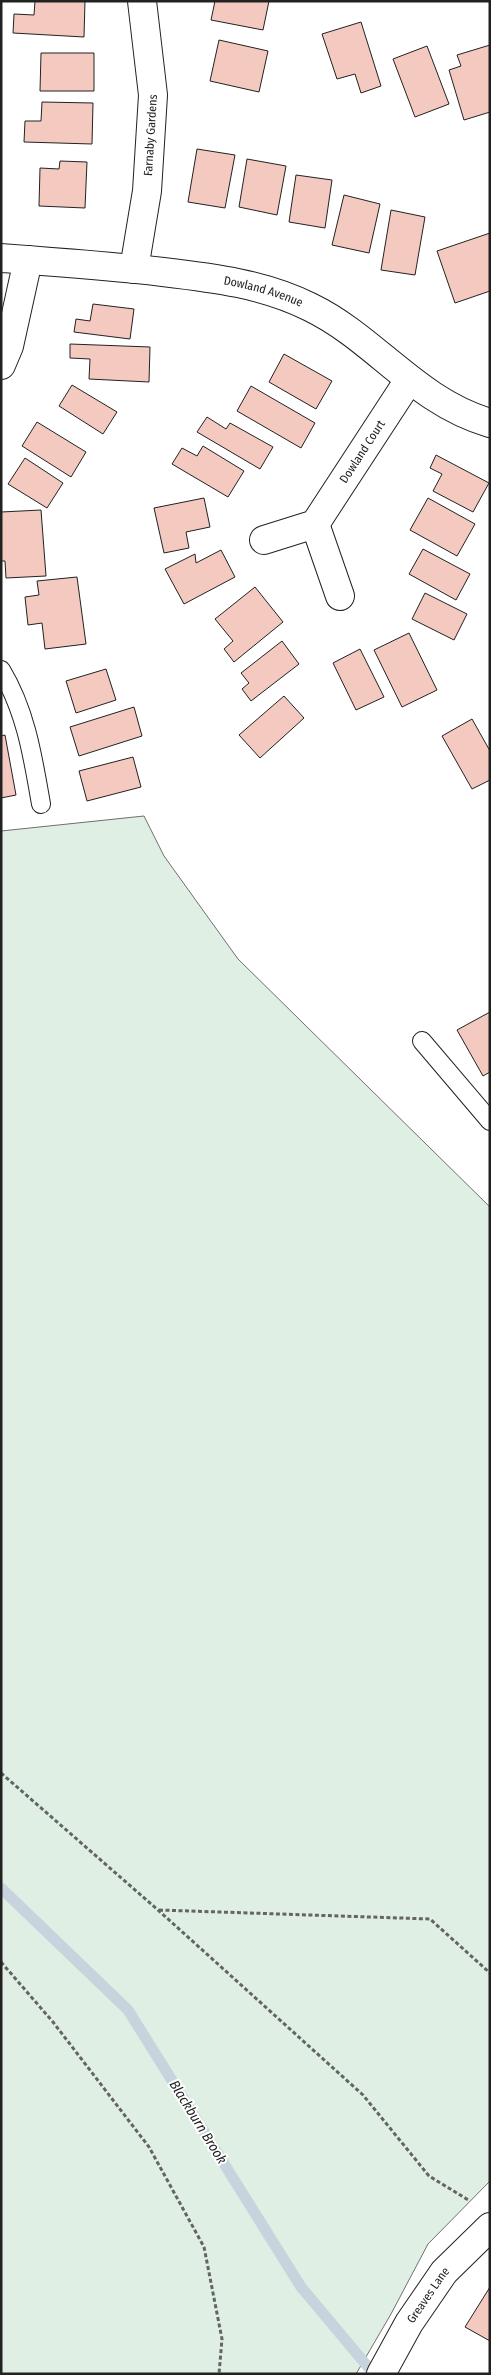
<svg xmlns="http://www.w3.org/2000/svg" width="491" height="2375" font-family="'Fira Sans Condensed',sans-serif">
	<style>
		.green { fill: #e0efe3; stroke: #6f6f6f }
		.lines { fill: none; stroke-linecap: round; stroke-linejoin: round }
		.stream { stroke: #c7d3dd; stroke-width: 11 }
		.building { fill: #f3c9c0; stroke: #222 }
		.lane-casing { stroke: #222; stroke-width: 20 }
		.street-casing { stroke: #222; stroke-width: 30 }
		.path { stroke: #646464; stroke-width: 3; stroke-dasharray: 4 2.5; stroke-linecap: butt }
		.lane { stroke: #fff; stroke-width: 18 }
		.street { stroke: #fff; stroke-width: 28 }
		.labels { text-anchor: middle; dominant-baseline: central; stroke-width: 4; stroke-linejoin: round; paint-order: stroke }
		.street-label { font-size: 12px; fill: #222; stroke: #fff }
		.water-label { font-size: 14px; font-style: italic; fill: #222; stroke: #fff }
	</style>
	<rect width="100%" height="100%" fill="#fff"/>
	<path class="green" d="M144 816 164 856 238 959 490 1207V2181L428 2244 391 2314 356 2374H1V831Z"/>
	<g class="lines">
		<path class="stream" d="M1 1888 128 2010 301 2287 374 2374"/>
	</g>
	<g class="building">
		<path d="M35 1H85L84 37 13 33 14 14 34 15Z"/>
		<path d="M215 1H269L263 30 211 20Z"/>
		<path d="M361 22 381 86 361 93 355 74 337 79 322 34Z"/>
		<path d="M219 40 268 51 259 92 210 81Z"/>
		<path d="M490 45V112L464 120 449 70 461 66 457 55Z"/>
		<path d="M427 46 449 104 415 117 393 59Z"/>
		<path d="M41 53H94V91H40Z"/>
		<path d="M42 102 93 103 92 144 24 142 25 121H41Z"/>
		<path d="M197 149 235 155 225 208 188 202Z"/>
		<path d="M247 159 286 166 277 215 239 207Z"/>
		<path d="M60 161 87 162 85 208 39 206 40 168 59 169Z"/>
		<path d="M296 175 332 180 325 228 289 222Z"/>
		<path d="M344 195 380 204 369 253 332 245Z"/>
		<path d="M391 210 425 217 415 275 381 270Z"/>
		<path d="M490 233V291L455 303 437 251Z"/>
		<path d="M93 304 134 309 130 339 74 332 76 319 90 321Z"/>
		<path d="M70 344 150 347 149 382 89 379 90 359 70 358Z"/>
		<path d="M284 354 332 381 316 409 269 382Z"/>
		<path d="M72 385 117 412 103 434 59 406Z"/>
		<path d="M251 386 315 423 301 448 237 411Z"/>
		<path d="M207 417 226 429 230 423 273 447 260 469 197 432Z"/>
		<path d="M37 422 86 452 71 477 22 446Z"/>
		<path d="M203 446 244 471 228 497 172 464 182 448 197 456Z"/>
		<path d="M436 455 489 483 473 512 433 491 442 474 430 468Z"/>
		<path d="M25 458 63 483 47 508 8 484Z"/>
		<path d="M204 498 210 527 186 532 189 548 164 553 154 508Z"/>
		<path d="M428 498 475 524 457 556 410 530Z"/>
		<path d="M41 510 46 576 6 578 5 561H1V512Z"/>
		<path d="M423 549 470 574 456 600 409 574Z"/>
		<path d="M221 550 235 577 184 604 165 569 195 554 196 563Z"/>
		<path d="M77 577 86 644 45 649 42 623 28 625 25 597 39 595 37 581Z"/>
		<path d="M255 587 283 622 234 662 224 649 233 641 215 619Z"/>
		<path d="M425 593 467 614 454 640 412 619Z"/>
		<path d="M409 633 437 690 402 707 374 650Z"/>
		<path d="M282 641 299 664 251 701 242 689 249 683 241 673Z"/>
		<path d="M360 649 384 697 356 710 333 663Z"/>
		<path d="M106 669 116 700 76 713 66 681Z"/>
		<path d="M284 696 304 718 260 758 239 735Z"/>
		<path d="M134 707 142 736 79 756 70 727Z"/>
		<path d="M472 719 490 751V780L472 789 442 736Z"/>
		<path d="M5 735 16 795 1 798V736Z"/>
		<path d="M133 757 141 787 87 801 79 771Z"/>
		<path d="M490 1012V1072L483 1076 457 1030Z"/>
		<path d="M490 2287V2341L465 2327Z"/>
	</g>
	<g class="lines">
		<defs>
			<g id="lane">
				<path d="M1 670C26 711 33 758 41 804"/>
				<path d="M422 1041 490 1121"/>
			</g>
			<g id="street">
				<path id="s1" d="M1 258C55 262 110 266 163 272 214 278 264 284 310 307 376 339 415 401 490 423"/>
				<path id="s2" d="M134 269 147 191 153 95 142 1"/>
				<path d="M1 365 9 346 28 260"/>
				<path d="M315 524 340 596"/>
				<path id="s3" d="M264 540 315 524 409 380"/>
				<path id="s4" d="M381 2374 409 2323 444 2272 490 2227"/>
			</g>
		</defs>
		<use href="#lane" class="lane-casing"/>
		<use href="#street" class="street-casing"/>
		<g class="path">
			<path d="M1 1773 158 1910 363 2095 429 2176 470 2201"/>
			<path d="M159 1910 430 1919 490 1973"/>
			<path d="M1 1962 53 2022 149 2147 204 2247 222 2339 219 2374"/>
		</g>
		<use href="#lane" class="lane"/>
		<use href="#street" class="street"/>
	</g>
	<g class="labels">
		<g class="street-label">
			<text stroke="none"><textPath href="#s2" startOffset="135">Farnaby Gardens</textPath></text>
			<text stroke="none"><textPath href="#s1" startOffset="265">Dowland Avenue</textPath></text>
			<text stroke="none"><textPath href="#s3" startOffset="140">Dowland Court</textPath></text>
			<text stroke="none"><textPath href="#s4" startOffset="92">Greaves Lane</textPath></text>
		</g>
		<g class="water-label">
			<text transform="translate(198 2122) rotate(58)">Blackburn Brook</text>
		</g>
	</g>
	<rect width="491" height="2375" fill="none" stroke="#222222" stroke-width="5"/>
</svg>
